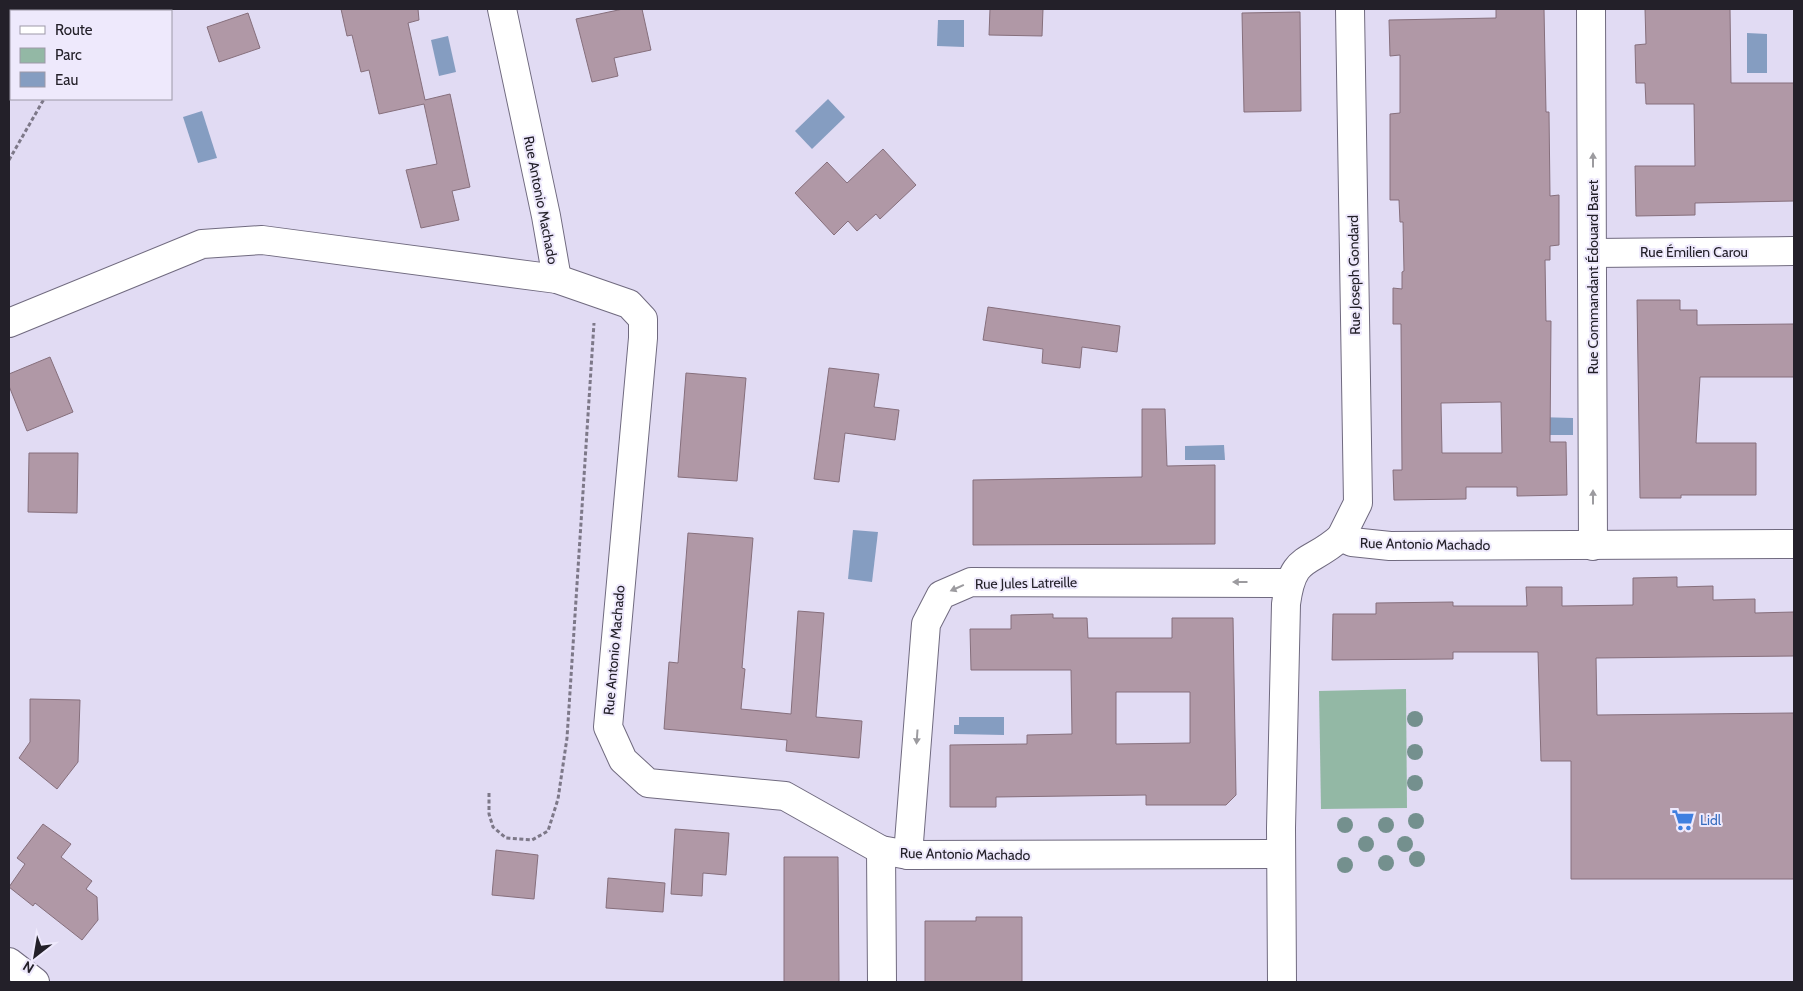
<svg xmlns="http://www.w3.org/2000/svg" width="1803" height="991" font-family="Cabin,sans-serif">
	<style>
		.green { fill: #93b8a5 }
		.water { fill: #859dc1 }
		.building { fill: #b098a6; stroke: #866f7c; fill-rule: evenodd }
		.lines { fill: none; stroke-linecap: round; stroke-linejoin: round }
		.street-casing { stroke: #706a7f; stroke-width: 30 }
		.primary-casing { stroke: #706a7f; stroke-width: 30 }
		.path { stroke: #7d7888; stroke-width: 3; stroke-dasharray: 4 2.5; stroke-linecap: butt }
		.street { stroke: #fff; stroke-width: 28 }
		.primary { stroke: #fff; stroke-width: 28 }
		.tree { fill: #74908e }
		.oneway { fill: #9c9b9f }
		.labels { text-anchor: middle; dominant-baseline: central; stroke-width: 4; stroke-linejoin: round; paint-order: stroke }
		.street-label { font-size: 14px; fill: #232029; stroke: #eee9fc }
		.shop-label { font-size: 14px; fill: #366cbe; stroke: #eee9fc; text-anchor: start }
	</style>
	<rect width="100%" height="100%" fill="#e1dbf3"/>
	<path class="green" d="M1406 689 1407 808 1321 809 1319 691Z"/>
	<g class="water">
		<path d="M938 20H964V47L937 46Z"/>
		<path d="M1747 33 1767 34V73H1747Z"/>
		<path d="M448 36 456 72 439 76 431 40Z"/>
		<path d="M828 99 845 117 812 149 795 131Z"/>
		<path d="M202 111 217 158 198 163 183 117Z"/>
		<path d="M1538 417 1573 418V435H1538Z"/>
		<path d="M1224 445 1225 460H1185V446Z"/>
		<path d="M853 530 878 532 872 582 848 579Z"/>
		<path d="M959 717H1004V735L954 734V725H959Z"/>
	</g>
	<g class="building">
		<path d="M341 9H418L419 20 408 23 425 100 450 94 470 187 452 191 459 220 421 228 406 170 437 164 424 104 379 114 369 70 361 72 352 35 347 36Z"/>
		<path d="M623 9H642L651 50 614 58 618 76 592 82 576 19Z"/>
		<path d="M990 9H1043L1042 36 989 35Z"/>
		<path d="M1496 9H1544L1546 112H1549L1550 196 1559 195V245L1550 246V260H1545L1546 321H1551L1550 442H1566L1567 495 1517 496V487H1466V499L1394 500 1393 470H1402L1401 324H1393V288L1402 289V272L1404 271 1403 222H1400L1399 200H1390V114L1400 113V55L1390 56 1389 20 1496 18ZM1501 402 1502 453H1442L1441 403Z"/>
		<path d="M1645 9H1730L1731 83H1794V201L1695 203V215L1636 216 1635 166H1695L1694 104H1646L1645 83H1636L1635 45 1646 44Z"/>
		<path d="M1300 12 1301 111 1244 112 1242 13Z"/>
		<path d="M248 13 260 48 219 62 207 27Z"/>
		<path d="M883 149 916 185 880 219 876 214 857 231 848 221 834 235 795 193 827 162 847 183Z"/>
		<path d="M1637 300H1680V310H1697V325L1794 324V377H1700L1696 443H1756V495H1681V498H1640Z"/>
		<path d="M988 307 1120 326 1117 352 1082 347 1080 368 1042 363 1043 349 983 340Z"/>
		<path d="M50 357 73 412 27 431 9 386V374Z"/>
		<path d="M829 368 879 374 874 407 899 410 895 440 845 433 839 482 814 479Z"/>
		<path d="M686 373 746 378 737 481 678 477Z"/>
		<path d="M1142 409H1165L1167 466 1215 465V544L973 545V480L1142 477Z"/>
		<path d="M29 453H78L77 513 28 512Z"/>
		<path d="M688 533 753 538 742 668 745 669 741 709 791 714 798 611 824 613 816 717 862 721 859 758 786 751 787 740 664 729 669 662 678 663Z"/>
		<path d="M1677 577V587L1713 586V600L1755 599V613L1794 612V656L1596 658 1597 715 1794 713V879H1571V761H1541L1538 652H1453V659L1332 660 1333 614H1376V603L1453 602V606H1527L1526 587H1562V606L1633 605V578Z"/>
		<path d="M1053 614V618H1087L1088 638H1172V618H1233L1236 795 1226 805H1146V795L996 797V807H950V745L1027 744V735L1072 734 1071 670H971L970 629H1011V615ZM1116 692H1190V743L1116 744Z"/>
		<path d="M30 699 80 700 78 762 57 789 19 758 30 742Z"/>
		<path d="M43 824 71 844 61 857 92 881 86 889 97 897 98 920 82 940 35 903 33 906 9 887 25 864 17 858Z"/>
		<path d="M675 829 729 833 726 875 703 873 702 896 671 894Z"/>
		<path d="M496 850 538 855 534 899 492 895Z"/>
		<path d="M784 857H838L839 982H784Z"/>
		<path d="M608 878 665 883 663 912 606 908Z"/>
		<path d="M976 917H1022V982H925V921H976Z"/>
	</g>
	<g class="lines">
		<defs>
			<g id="street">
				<path d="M502 9 546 216 557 279"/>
				<path d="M1591 9 1593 546"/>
				<path d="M1593 253 1794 251"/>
				<path d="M9 323 202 244 262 240 557 279 629 304 643 319V338L608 727 623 760 648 783 785 796 881 850 908 855 1281 854"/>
				<path d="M1341 537 1358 503 1350 9"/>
				<path d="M881 850 882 982"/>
				<path d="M908 855 926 624 941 595 971 582 1289 583"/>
				<path d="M1282 982 1281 828 1286 604C1293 552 1309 566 1341 537L1352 542 1390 546 1794 544"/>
			</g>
			<path id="primary" d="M9 962 35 982"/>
		</defs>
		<use href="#street" class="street-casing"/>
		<use href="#primary" class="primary-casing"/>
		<g class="path">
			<path d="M91 11 92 9"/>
			<path d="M9 160 44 99"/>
			<path d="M489 793V814L493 827 506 838 532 840 548 831 558 799 567 738 594 323"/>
		</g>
		<use href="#street" class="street"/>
		<use href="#primary" class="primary"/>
	</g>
	<g class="tree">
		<circle cx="1415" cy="719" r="8"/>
		<circle cx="1415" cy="752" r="8"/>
		<circle cx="1415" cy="783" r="8"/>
		<circle cx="1416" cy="821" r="8"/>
		<circle cx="1345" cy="825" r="8"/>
		<circle cx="1386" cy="825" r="8"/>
		<circle cx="1366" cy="844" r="8"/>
		<circle cx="1405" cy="844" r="8"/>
		<circle cx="1417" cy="859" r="8"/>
		<circle cx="1386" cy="863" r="8"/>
		<circle cx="1345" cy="865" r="8"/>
	</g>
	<defs><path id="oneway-solid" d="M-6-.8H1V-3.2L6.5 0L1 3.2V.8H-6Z" transform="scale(1.25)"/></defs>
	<g class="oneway">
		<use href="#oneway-solid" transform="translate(1593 160) rotate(-90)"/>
		<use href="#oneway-solid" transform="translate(1593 497) rotate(-90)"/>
		<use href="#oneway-solid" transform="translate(1240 582) rotate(-180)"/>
		<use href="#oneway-solid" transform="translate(957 588) rotate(156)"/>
		<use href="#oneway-solid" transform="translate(917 737) rotate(94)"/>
	</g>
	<defs>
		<symbol id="supermarket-bare" viewBox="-9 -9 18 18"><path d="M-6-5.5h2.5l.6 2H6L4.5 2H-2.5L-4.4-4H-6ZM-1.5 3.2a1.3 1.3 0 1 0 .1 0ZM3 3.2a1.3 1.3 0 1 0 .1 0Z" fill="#3f7fe0" stroke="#eee9fc" stroke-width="2.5" paint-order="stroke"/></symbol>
	</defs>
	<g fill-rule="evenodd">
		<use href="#supermarket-bare" x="1667" y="804" width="32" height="32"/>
	</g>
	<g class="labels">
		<g class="street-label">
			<text transform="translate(541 200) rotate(79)">Rue Antonio Machado</text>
			<text x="1694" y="252">Rue Émilien Carou</text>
			<text transform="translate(1354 275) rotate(-91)">Rue Joseph Gondard</text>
			<text transform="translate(1593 277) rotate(-90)">Rue Commandant Édouard Baret</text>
			<text transform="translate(1425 544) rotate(1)">Rue Antonio Machado</text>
			<text transform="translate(1026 583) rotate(-1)">Rue Jules Latreille</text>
			<text transform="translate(614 650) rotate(-85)">Rue Antonio Machado</text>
			<text transform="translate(965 854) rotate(1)">Rue Antonio Machado</text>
		</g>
		<g class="shop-label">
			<text x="1700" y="820">Lidl</text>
		</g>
	</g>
	<rect width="1803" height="991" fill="none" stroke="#232029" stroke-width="20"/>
	<rect x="10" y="10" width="162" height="90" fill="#eee9fc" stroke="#9d99a8"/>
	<rect x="20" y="26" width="25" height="8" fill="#ffffff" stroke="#9d99a8"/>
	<text x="55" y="35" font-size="15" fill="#232029">Route</text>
	<rect x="20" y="48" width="25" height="15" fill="#93b8a5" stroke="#9d99a8"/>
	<text x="55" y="60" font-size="15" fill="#232029">Parc</text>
	<rect x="20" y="72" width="25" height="15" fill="#859dc1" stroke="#9d99a8"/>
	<text x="55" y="85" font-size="15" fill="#232029">Eau</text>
	<g transform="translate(35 956) rotate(211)" stroke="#eee9fc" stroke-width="4" paint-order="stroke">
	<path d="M0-4L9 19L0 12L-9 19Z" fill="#232029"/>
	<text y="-8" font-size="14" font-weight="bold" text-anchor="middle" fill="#232029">N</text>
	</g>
</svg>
